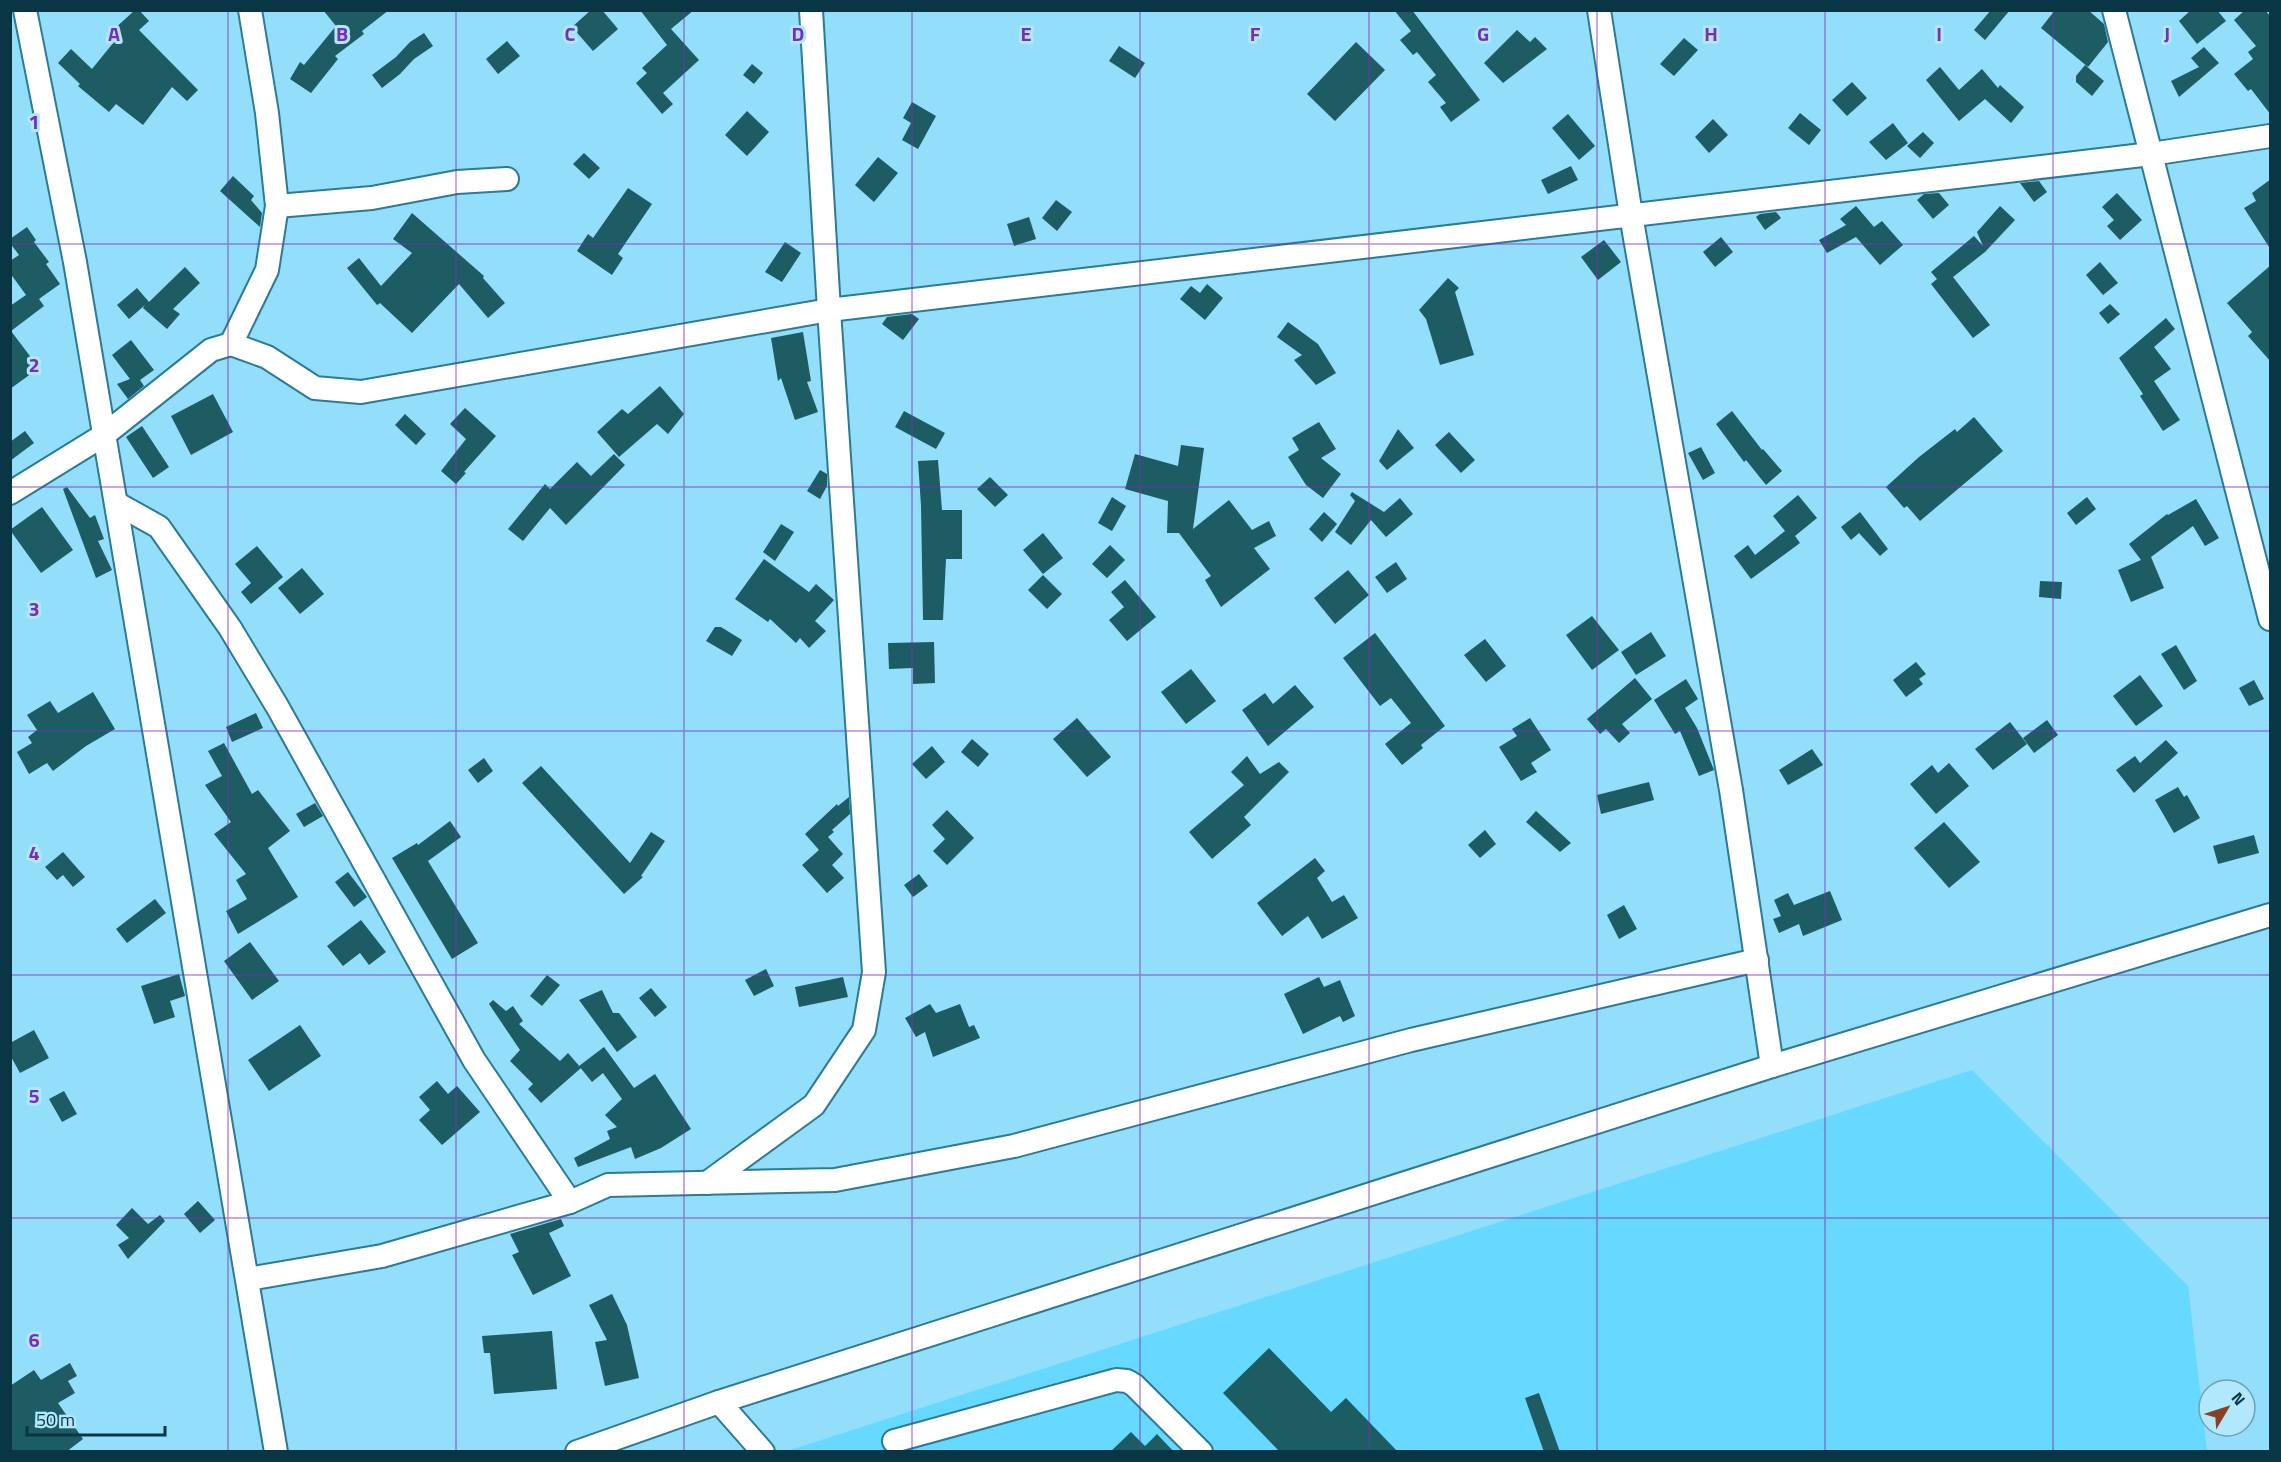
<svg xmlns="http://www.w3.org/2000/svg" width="2281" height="1462" font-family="'Titillium Web',sans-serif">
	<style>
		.built { fill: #67d8ff }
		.building { fill: #1d5c62 }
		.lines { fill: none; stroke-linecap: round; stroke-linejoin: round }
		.minor-casing { stroke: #2c7b95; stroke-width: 26 }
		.minor { stroke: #fff; stroke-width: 22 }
		.grid { fill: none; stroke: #7b2cbf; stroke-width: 1.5; stroke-opacity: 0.55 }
		.grid-label { font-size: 20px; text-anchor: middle; font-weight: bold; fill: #7b2cbf; stroke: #b1e8fe; stroke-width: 6; stroke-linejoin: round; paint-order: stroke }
	</style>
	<rect width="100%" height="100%" fill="#92defb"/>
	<path class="built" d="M1972 1070 2188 1286 2207 1451 784 1452Z"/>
	<g class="building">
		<path d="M135 10H139L149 21 139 30 198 90 187 101 172 87 143 125 116 104 109 112 78 86 80 84 58 63 71 49 92 69 118 37 112 31Z"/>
		<path d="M323 10H389L362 31 364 34 335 56 338 59 311 93 290 79 300 62 304 65 336 26Z"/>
		<path d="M591 10H602L618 29 593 51 572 27Z"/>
		<path d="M640 10H694L671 29 699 60 663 93 673 104 662 114 636 83 647 73 642 68 667 45Z"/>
		<path d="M1394 10H1412L1480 100 1451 122 1440 107 1446 103 1428 82 1436 75 1417 52 1413 55 1400 40 1411 31Z"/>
		<path d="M1991 10H2010L1985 40 1974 30Z"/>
		<path d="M2055 10H2088L2104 24 2108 42 2088 67 2041 28Z"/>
		<path d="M2191 10H2217L2226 21 2197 44 2179 21Z"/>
		<path d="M2245 10H2265L2271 17V115L2251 89 2248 91 2234 74 2253 59 2248 52 2256 46 2234 20Z"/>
		<path d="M1517 30 1530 42 1535 37 1547 49 1503 83 1484 63Z"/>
		<path d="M424 33 433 46 414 59 400 74 382 88 372 75 396 57 410 42Z"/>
		<path d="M1684 38 1698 50 1674 76 1660 64Z"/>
		<path d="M507 41 520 56 498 74 486 59Z"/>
		<path d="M1356 42 1385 70 1335 121 1307 94Z"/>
		<path d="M1119 46 1145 63 1135 78 1109 61Z"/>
		<path d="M2204 47 2219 63 2179 97 2171 81 2199 67 2191 58Z"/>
		<path d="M752 64 763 73 754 84 743 75Z"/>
		<path d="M2085 65 2104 81 2092 96 2076 82V76Z"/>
		<path d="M1940 67 1959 90 1982 69 1998 88 2000 85 2024 107 2011 123 1985 99 1959 121 1926 80Z"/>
		<path d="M1852 82 1867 98 1847 116 1832 100Z"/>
		<path d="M912 102 936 116 918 149 902 140 911 123 903 118Z"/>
		<path d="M747 111 769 132 747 156 725 135Z"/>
		<path d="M1800 113 1821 130 1809 145 1788 128Z"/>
		<path d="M1568 114 1595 146 1579 160 1552 128Z"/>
		<path d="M1713 119 1728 135 1709 153 1695 137Z"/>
		<path d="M1893 123 1908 143 1886 160 1869 142Z"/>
		<path d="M1923 132 1934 143 1920 158 1907 146Z"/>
		<path d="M584 153 600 168 589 179 573 164Z"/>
		<path d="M878 157 898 173 874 202 855 185Z"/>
		<path d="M1571 166 1578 180 1548 194 1541 180Z"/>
		<path d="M233 176 254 196 251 200 262 213 260 227 220 191Z"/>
		<path d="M2271 179V250L2244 208 2256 201 2252 193Z"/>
		<path d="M2039 181 2047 192 2034 202 2020 183Z"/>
		<path d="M628 188 652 204 618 254 623 258 612 275 577 251 588 234 593 238Z"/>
		<path d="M1939 193 1949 205 1933 219 1917 200 1924 194Z"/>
		<path d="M2117 193 2142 220 2120 240 2107 226 2114 220 2102 207Z"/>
		<path d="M1056 200 1072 212 1057 231 1042 218Z"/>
		<path d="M1856 206 1874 227 1882 221 1903 245 1880 265 1856 237 1827 253 1819 240 1846 225 1840 219Z"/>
		<path d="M2000 206 2015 220 1985 252 1953 277 1990 325 1973 338 1931 284 1937 279 1931 272 1974 236 1983 246 1977 232Z"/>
		<path d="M1776 212 1781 218 1765 230 1756 217 1760 214Z"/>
		<path d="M412 213 484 276 483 278 505 303 488 318 459 284 412 333 380 303 377 305 347 268 359 258 381 286 412 253 393 239Z"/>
		<path d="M1029 217 1036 239 1014 246 1007 224Z"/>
		<path d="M27 227 36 240 34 242 49 262 46 264 60 284 39 299 44 306 11 331 39 368 10 389V306L26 295 10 273V261L19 255 10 243V239Z"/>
		<path d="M1721 237 1733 252 1715 267 1703 252Z"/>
		<path d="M1604 240 1621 262 1598 280 1581 257Z"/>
		<path d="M785 242 801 253 782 282 765 272Z"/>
		<path d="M2100 262 2118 283 2103 295 2086 275Z"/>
		<path d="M2271 265V362L2248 336 2252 332 2227 303Z"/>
		<path d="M185 267 200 283 173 309 180 314 167 329 143 308 145 305 129 319 117 305 137 288 149 302Z"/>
		<path d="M1448 278 1459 288 1455 292 1474 355 1440 365 1426 319 1419 310Z"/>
		<path d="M1207 284 1223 298 1205 320 1180 299 1191 286 1200 293Z"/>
		<path d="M2110 304 2120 314 2108 324 2099 313Z"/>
		<path d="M912 314 919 319 903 340 882 324 887 317Z"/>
		<path d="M2166 318 2175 329 2154 347 2171 369 2154 381 2180 420 2163 431 2140 396 2143 394 2119 358Z"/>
		<path d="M1288 322 1318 344 1336 373 1316 385 1294 360 1302 355 1277 337Z"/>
		<path d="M803 332 811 381 807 382 818 412 795 420 781 378 778 381 771 338Z"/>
		<path d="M131 340 154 370 140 380 144 386 128 399 117 384 130 379 112 355Z"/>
		<path d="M660 386 684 414 668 434 657 424 619 457 597 432 622 409 628 414Z"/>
		<path d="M213 394 233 432 191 455 171 416Z"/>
		<path d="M465 408 496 436 464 472 466 473 456 484 441 471 466 439 450 424Z"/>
		<path d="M904 411 945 433 936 449 895 427Z"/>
		<path d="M1732 411 1762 450 1763 449 1782 471 1766 485 1746 460 1744 462 1716 424Z"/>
		<path d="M405 414 426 434 416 445 395 425Z"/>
		<path d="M1974 417 2003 451 1920 521 1907 506 1904 508 1886 487 1919 457 1955 429 1957 432Z"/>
		<path d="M1319 422 1336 449 1321 458 1341 474 1323 498 1306 485 1288 457 1299 450 1292 438Z"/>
		<path d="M142 426 169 467 153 478 126 437Z"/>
		<path d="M1398 429 1414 448 1387 470 1379 461Z"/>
		<path d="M25 431 34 443 10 461V442Z"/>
		<path d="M1449 432 1475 460 1461 473 1435 445Z"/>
		<path d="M1181 445 1204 448 1193 529 1229 500 1252 530 1269 521 1276 536 1254 548 1270 569 1221 607 1205 580 1211 576 1179 533H1167L1168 501 1125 489 1135 454 1178 466Z"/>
		<path d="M1701 447 1715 473 1703 480 1688 453Z"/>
		<path d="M614 454 625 465 566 525 550 508 523 541 508 529 545 484 550 489 577 462 591 476Z"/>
		<path d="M938 460 942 510H962V559H946L943 620H923L921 506 918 461Z"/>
		<path d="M820 470 827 474V486L820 499 807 491Z"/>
		<path d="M990 477 1008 495 995 507 977 489Z"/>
		<path d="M67 487 90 518 95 515 104 539 98 541 112 570 96 578 63 489Z"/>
		<path d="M1352 492 1384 512 1400 498 1413 514 1386 537 1371 520 1351 545 1335 532 1355 501 1350 495Z"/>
		<path d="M1798 495 1817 518 1795 536 1800 543 1751 579 1734 556 1748 545 1755 555 1785 531 1773 516Z"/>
		<path d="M1112 497 1126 506 1112 531 1098 523Z"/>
		<path d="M2087 497 2096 509 2076 525 2067 513Z"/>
		<path d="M2196 499 2219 538 2205 546 2193 526 2151 557 2164 588 2131 602 2118 570 2141 560 2129 544 2167 514 2168 515Z"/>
		<path d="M42 507 73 550 41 573 10 530Z"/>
		<path d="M1324 512 1337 524 1322 542 1309 529Z"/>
		<path d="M1860 512 1888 549 1880 556 1859 533 1851 540 1841 527Z"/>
		<path d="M781 524 794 532 775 561 763 552Z"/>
		<path d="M1043 533 1063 558 1043 574 1023 550Z"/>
		<path d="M1110 545 1125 560 1107 578 1092 564Z"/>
		<path d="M257 546 283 577 251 604 241 592 251 583 235 564Z"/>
		<path d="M764 559 809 592 816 584 834 600 815 621 826 631 809 648 800 638 796 643 770 619 768 622 735 599Z"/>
		<path d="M1396 562 1407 579 1387 593 1375 577Z"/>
		<path d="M302 568 324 594 300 614 278 588Z"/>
		<path d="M1348 570 1369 595 1335 624 1314 598Z"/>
		<path d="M1043 575 1062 594 1047 609 1028 590Z"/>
		<path d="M1125 580 1156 617 1127 641 1109 620 1124 607 1111 592Z"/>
		<path d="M2040 581 2062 582 2061 599 2039 597Z"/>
		<path d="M1592 616 1619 650 1592 670 1566 635Z"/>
		<path d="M715 627H721L742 640 732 656 706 641Z"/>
		<path d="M1651 632 1666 656 1636 675 1621 652Z"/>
		<path d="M1375 633 1445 726 1421 745 1423 748 1402 765 1385 744 1411 723 1391 698 1380 706 1343 658Z"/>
		<path d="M1485 639 1506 666 1486 682 1464 655Z"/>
		<path d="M934 642 935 683 913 684V668L889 669 888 643Z"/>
		<path d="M2176 645 2197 681 2184 690 2161 654Z"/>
		<path d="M1916 662 1926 674 1919 679 1923 684 1906 697 1893 680Z"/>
		<path d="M1191 669 1216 701 1186 724 1161 692Z"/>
		<path d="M2140 675 2163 706 2136 726 2113 696Z"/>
		<path d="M1635 678 1652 699 1622 724 1630 733 1619 743 1606 729 1600 734 1587 719Z"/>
		<path d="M1686 679 1698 699 1685 708 1697 728 1714 770 1699 776 1680 731 1675 734 1654 700Z"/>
		<path d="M2254 680 2264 699 2249 706 2239 688Z"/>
		<path d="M1295 685 1314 707 1268 746 1242 710 1265 693 1273 704Z"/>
		<path d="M93 692 115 729 86 746 53 771 47 763 29 774 17 752 32 743 28 737 37 730 27 715 50 701 58 713Z"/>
		<path d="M256 713 263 728 232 742 226 727Z"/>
		<path d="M1077 718 1111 757 1087 777 1053 739Z"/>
		<path d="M1530 718 1551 750 1531 763 1537 772 1521 781 1499 747 1517 736 1512 729Z"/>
		<path d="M2047 720 2058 735 2034 753 2023 738Z"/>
		<path d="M2010 722 2027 744 1993 770 1975 749Z"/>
		<path d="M972 739 989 754 978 767 961 752Z"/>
		<path d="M2166 740 2178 753 2134 793 2116 770 2135 756 2140 763Z"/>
		<path d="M224 743 252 794 258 790 290 831 268 848 298 897 238 934 226 911 247 899 236 880 246 874 214 834 231 822 205 785 222 776 208 751Z"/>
		<path d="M932 746 945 762 926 779 912 764Z"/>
		<path d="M1812 749 1823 765 1788 785 1779 770Z"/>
		<path d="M1247 756 1260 774 1279 762 1289 772 1244 817 1251 825 1212 859 1189 832 1244 785 1231 772Z"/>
		<path d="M484 758 493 771 478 783 468 770Z"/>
		<path d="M1949 763 1969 786 1936 814 1910 784 1932 765 1938 773Z"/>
		<path d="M541 766 630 863 651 832 665 841 641 876 643 877 624 894 522 783Z"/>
		<path d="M1649 782 1654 800 1601 814 1597 795Z"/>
		<path d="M2178 787 2184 797 2187 795 2200 818 2174 833 2155 800Z"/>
		<path d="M849 797 850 814 832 830 834 832 828 837 843 854 832 865 844 878 827 893 802 865 819 850 805 834 837 804 838 806Z"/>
		<path d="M315 803 323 816 304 827 296 814Z"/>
		<path d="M947 810 974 838 947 865 933 851 945 839 932 825Z"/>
		<path d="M1536 811 1571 843 1560 852 1526 822Z"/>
		<path d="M450 821 461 837 428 861 478 943 452 959 392 858 417 843 418 845Z"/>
		<path d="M1944 822 1980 862 1949 888 1914 848Z"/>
		<path d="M1485 830 1496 844 1480 858 1468 845Z"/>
		<path d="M2254 835 2259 853 2218 864 2213 846Z"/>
		<path d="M63 852 85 877 73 887 63 875 57 880 45 867Z"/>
		<path d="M1315 858 1325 871 1317 878 1332 902 1344 895 1358 918 1322 939 1308 916 1282 936 1257 903Z"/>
		<path d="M348 872 367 897 354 907 335 882Z"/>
		<path d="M919 874 928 886 913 897 904 885Z"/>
		<path d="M1830 891 1842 920 1803 936 1799 924 1779 933 1773 919 1781 916 1774 900 1788 893 1794 905Z"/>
		<path d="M155 899 166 913 127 943 116 929Z"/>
		<path d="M1624 905 1637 929 1619 939 1607 915Z"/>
		<path d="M361 920 386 952 369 965 360 953 343 966 327 946Z"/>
		<path d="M250 942 279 981 252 1000 224 961Z"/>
		<path d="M766 969 774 986 754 996 745 980Z"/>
		<path d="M179 974 185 996 170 1001 175 1017 154 1024 141 986Z"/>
		<path d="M547 975 560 985 542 1006 530 996Z"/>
		<path d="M843 977 848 997 799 1007 795 987Z"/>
		<path d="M1319 977 1324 987 1340 980 1355 1016 1343 1022 1340 1016 1303 1034 1284 994Z"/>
		<path d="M651 988 667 1007 655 1017 639 998Z"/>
		<path d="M602 990 613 1013H619L637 1037 617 1052 579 1000Z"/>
		<path d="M493 1000 506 1011 513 1006 523 1021 519 1024 560 1061 568 1053 581 1068 541 1103 528 1089 533 1084 510 1061 520 1050 489 1004Z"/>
		<path d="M930 1004 936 1013 960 1004 969 1027 974 1025 980 1038 933 1057 925 1032 916 1037 905 1018Z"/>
		<path d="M300 1025 321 1056 269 1091 248 1060Z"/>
		<path d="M34 1030 49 1058 20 1073 10 1055V1043Z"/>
		<path d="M604 1047 634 1088 655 1074 691 1129 661 1148 635 1159 631 1147 578 1167 574 1158 610 1139 607 1131 617 1127 605 1115 622 1099 603 1073 592 1082 579 1066Z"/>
		<path d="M437 1081 448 1094 457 1086 480 1112 442 1145 419 1120 430 1110 419 1097Z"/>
		<path d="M64 1091 77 1114 62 1122 49 1099Z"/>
		<path d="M198 1201 215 1220 200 1233 184 1214Z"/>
		<path d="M132 1208 148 1224 160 1215 165 1221 128 1259 118 1245 129 1238 116 1225Z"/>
		<path d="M561 1219 564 1226 549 1233 571 1276 533 1295 512 1255 519 1252 510 1234Z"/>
		<path d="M612 1294 627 1325 639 1378 605 1386 595 1342 607 1340 589 1305Z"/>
		<path d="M552 1331 557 1389 494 1394 490 1353H484L482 1336Z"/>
		<path d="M1269 1348 1331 1412 1346 1398 1398 1452H1280L1223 1393Z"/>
		<path d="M70 1363 77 1376 68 1381 75 1393 58 1403 83 1439 66 1452H10V1386L34 1370 41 1380Z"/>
		<path d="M1539 1393 1560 1452H1544L1525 1398Z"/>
		<path d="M1131 1432 1145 1446 1157 1434 1174 1452H1110Z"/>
	</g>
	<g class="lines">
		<defs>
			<g id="minor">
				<path d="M25 10 75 262 276 1452"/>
				<path d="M1599 10 1631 215 1731 790 1772 1066"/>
				<path d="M2114 10 2270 619"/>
				<path d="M277 206 372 198 457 182 507 179"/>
				<path d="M231 344 267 270 277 206 267 113 250 10"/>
				<path d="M10 493 104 435 211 350 231 344 267 357 315 388 361 392 829 310 2151 154 2270 136"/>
				<path d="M116 503 159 527 230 628 277 706 474 1060 570 1202"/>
				<path d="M707 1183 814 1105 864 1030 874 972 829 310 811 10"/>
				<path d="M248 1279 382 1256 570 1202 608 1185 835 1180 1014 1146 1411 1040 1757 960"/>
				<path d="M719 1402 763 1452"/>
				<path d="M894 1441 1116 1380 1127 1381 1134 1385 1201 1452"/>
				<path d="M577 1452 719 1402 1772 1066 2270 915"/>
			</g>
		</defs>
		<use href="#minor" class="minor-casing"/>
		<use href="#minor" class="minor"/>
	</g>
	<path class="grid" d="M228 10V1452M456 10V1452M684 10V1452M912 10V1452M1140 10V1452M1369 10V1452M1597 10V1452M1825 10V1452M2053 10V1452M10 244H2270M10 487H2270M10 731H2270M10 975H2270M10 1218H2270"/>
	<g class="grid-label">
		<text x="114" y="41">A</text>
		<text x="342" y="41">B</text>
		<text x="570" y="41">C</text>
		<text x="798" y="41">D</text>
		<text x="1026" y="41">E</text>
		<text x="1255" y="41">F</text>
		<text x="1483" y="41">G</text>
		<text x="1711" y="41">H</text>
		<text x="1939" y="41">I</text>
		<text x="2167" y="41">J</text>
		<text x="34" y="129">1</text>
		<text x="34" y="372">2</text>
		<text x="34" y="616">3</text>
		<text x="34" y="860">4</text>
		<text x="34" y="1103">5</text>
		<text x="34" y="1347">6</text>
	</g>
	<rect width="2281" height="1462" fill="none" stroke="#093644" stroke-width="24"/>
	<g transform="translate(2227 1408) rotate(51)"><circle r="28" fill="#b1e8fe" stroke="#6ea1b4" stroke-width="1.5"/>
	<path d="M0-4.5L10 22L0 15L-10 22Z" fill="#894121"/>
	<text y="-9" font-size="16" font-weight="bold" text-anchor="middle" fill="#093644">N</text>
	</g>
	<path d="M27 1426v9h138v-9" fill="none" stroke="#093644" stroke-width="3"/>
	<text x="36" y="1426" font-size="18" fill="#093644" stroke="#b1e8fe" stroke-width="4.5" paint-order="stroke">50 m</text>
</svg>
